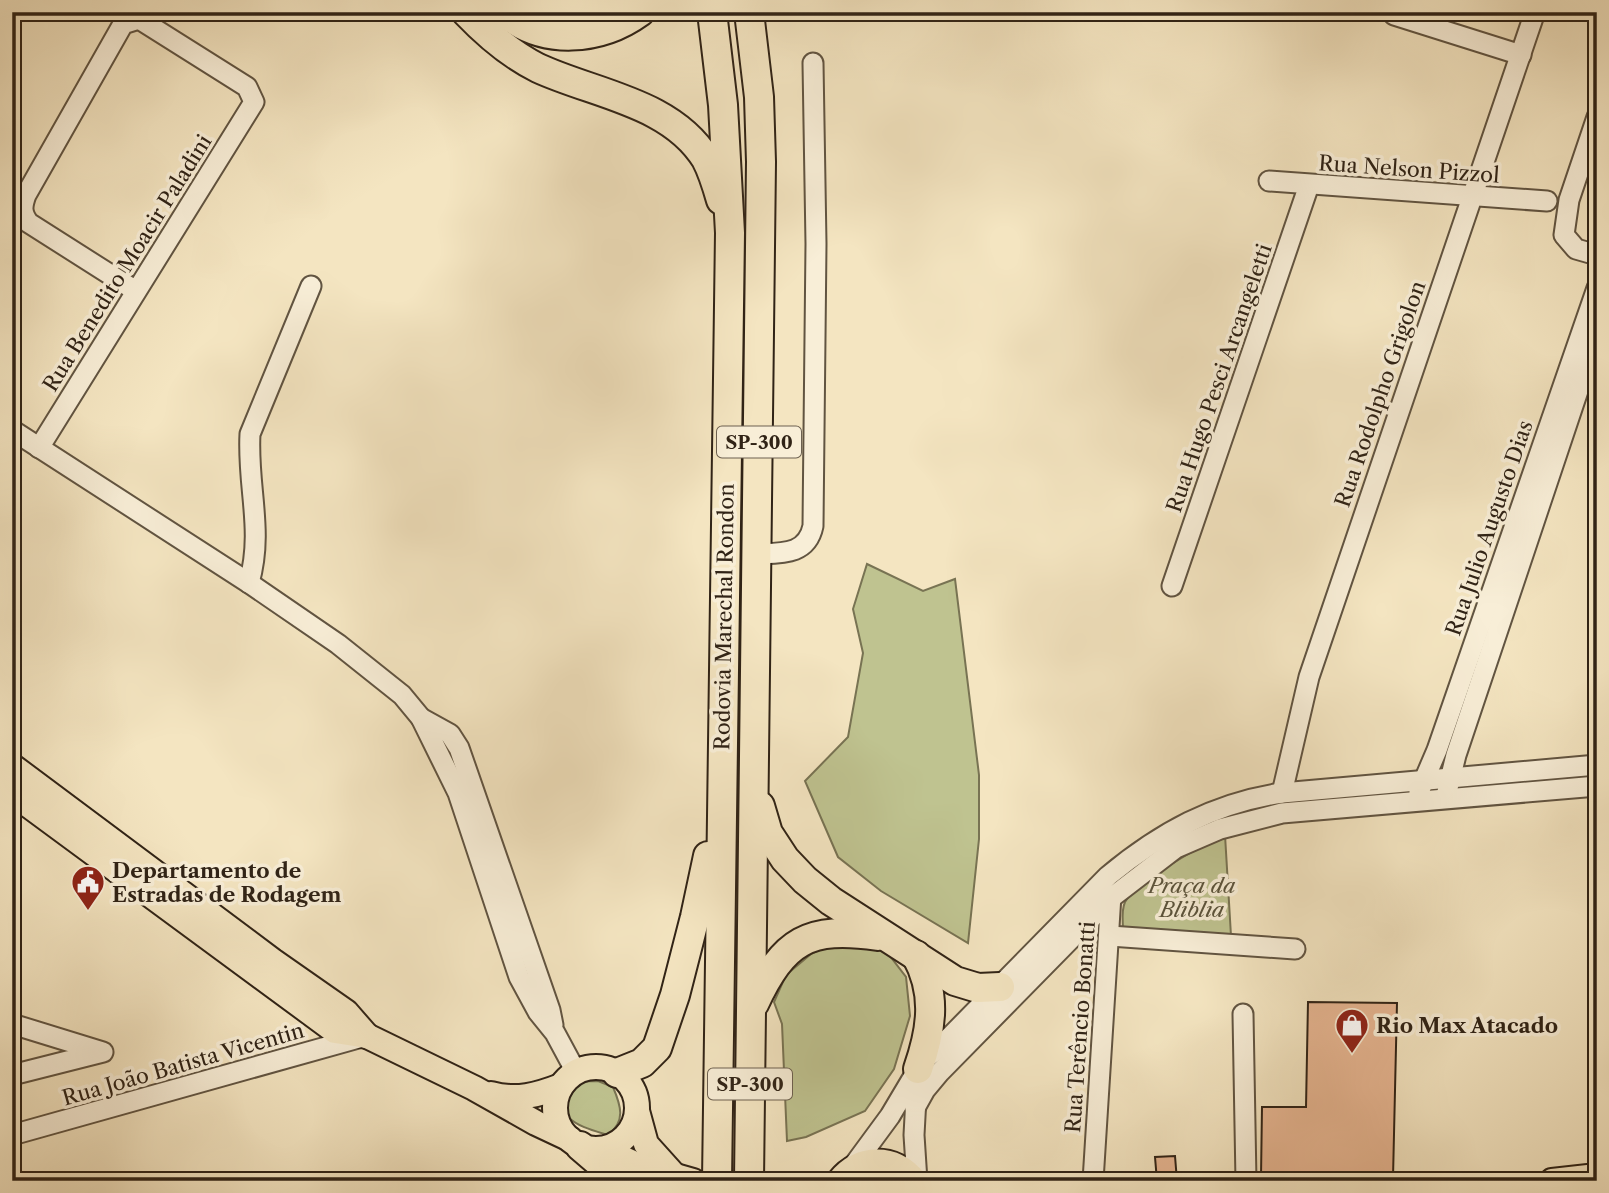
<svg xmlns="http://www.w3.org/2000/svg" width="1609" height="1193" font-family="'Libre Caslon Text',serif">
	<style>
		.green { fill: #bfc390; stroke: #787353; stroke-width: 2 }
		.building { fill: #e7b692; stroke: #302316; stroke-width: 2 }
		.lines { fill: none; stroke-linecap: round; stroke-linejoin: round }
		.minor-casing { stroke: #615441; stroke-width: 23 }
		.major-casing { stroke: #302316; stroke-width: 28 }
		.highway-casing { stroke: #302316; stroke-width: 32 }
		.minor { stroke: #f8eed7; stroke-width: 19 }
		.major { stroke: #f4e5c1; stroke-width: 24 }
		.highway { stroke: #f4e5c1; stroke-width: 28 }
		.labels { text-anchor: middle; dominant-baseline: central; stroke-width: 7; stroke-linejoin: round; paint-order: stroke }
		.shield { fill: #f8eed7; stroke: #6c6050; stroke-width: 2 }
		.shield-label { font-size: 19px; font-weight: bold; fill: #302316 }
		.street-label { font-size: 21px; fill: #302316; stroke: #f8eed7 }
		.poi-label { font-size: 21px; font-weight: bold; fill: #302316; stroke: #f8eed7; text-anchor: start }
		.park-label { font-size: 21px; font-style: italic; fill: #5b533b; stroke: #f8eed7 }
	</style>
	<rect width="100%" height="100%" fill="#f4e5c1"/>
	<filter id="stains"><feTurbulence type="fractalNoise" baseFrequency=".00286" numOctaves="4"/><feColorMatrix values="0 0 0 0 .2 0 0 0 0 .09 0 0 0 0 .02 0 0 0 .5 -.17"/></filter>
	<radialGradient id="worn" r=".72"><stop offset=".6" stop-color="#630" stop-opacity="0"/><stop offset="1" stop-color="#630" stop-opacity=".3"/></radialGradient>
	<g class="green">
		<path d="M867 564 923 591 955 579 979 775V839L968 943 881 891 838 857 805 781 848 737 863 653 853 609Z"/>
		<path d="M1225 835 1231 936 1123 930C1123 920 1121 911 1125 902 1136 882 1203 844 1225 835Z"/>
		<path d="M832 943 860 945 886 951 906 977 910 1016 894 1069 865 1111 806 1137 787 1141 782 1024 774 1002 786 975 811 954Z"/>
		<path d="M598 1081 613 1087C621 1106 626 1121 608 1135 595 1131 578 1127 568 1117 556 1104 567 1087 581 1082 586 1081 593 1081 598 1081Z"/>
	</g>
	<g class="building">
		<path d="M1308 1002 1397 1003 1393 1178 1261 1177 1262 1107H1306Z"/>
		<path d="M1175 1156 1177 1181H1157L1155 1157Z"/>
	</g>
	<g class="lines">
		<defs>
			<g id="minor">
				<path d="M1394 15 1521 55"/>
				<path d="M1597 117 1569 200 1564 235 1576 249 1597 255"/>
				<path d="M1269 181 1547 201"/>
				<path d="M12 430 249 583 338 644 402 695 421 718 458 793 519 977 538 1012 555 1033 576 1072"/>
				<path d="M39 448 254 102 247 87 139 19 123 24 26 195C22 206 21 213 29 223L136 291"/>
				<path d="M757 554C782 553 807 555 813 526L816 244 813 63"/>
				<path d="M249 583C264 530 247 487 250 434L311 286"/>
				<path d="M1172 586 1309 185"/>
				<path d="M421 718 450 734 459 748 550 1010 553 1025"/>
				<path d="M1419 792 1437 750 1597 288"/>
				<path d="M1447 792 1456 755 1597 334"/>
				<path d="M1282 793 1309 677 1535 12"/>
				<path d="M1110 936 1295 949"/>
				<path d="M1243 1014 1246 1181"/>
				<path d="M12 1024 103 1052 12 1075"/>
				<path d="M920 1063 939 1048 1108 876C1160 833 1214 803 1282 793L1597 765"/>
				<path d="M916 1098 914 1135 917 1181"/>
				<path d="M915 1108 925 1090 940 1072 1111 898 1176 848 1220 829 1282 813 1597 786"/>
				<path d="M12 1135 362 1037"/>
				<path d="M851 1169 890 1116 918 1069"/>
				<path d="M1093 1181 1111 895"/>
			</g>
			<g id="major">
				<path d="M12 766 273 961 346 1012 367 1036"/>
				<path d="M12 793 335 1031 367 1036 474 1088 536 1123 570 1139"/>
				<circle cx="596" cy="1108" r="41"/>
				<path d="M491 1094C516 1101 538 1095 561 1086"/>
				<path d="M637 1111 646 1144 673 1174"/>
				<path d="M602 1149 637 1165 693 1181"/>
				<path d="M839 1181C860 1155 894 1155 915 1181"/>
				<path d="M1552 1181 1597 1176"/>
			</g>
			<g id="highway">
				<path d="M466 12C487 34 510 54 538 68 594 94 671 102 706 159 713 172 717 186 721 200"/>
				<path d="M504 12C543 46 600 41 640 12"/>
				<path d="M712 12 723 105 730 233 717 1181"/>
				<path d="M749 12 759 97 761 162 749 1181"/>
				<path d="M760 806 768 833 785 859 805 880 831 901 955 981 978 988 1000 987"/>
				<path d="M916 955C937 993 932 1029 918 1069"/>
				<path d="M754 1004C784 940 808 926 878 936"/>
				<path d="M617 1073 642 1063 657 1048 675 995 695 917 708 856"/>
				<path d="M580 1146 601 1164 615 1181"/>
			</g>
		</defs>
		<use href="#minor" class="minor-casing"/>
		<use href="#major" class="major-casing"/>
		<use href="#highway" class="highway-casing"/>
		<use href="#minor" class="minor"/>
		<use href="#major" class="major"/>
		<use href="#highway" class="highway"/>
	</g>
	<defs>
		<symbol id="civic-pin" viewBox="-11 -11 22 30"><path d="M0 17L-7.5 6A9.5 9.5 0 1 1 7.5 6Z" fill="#8f2418" stroke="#f8eed7"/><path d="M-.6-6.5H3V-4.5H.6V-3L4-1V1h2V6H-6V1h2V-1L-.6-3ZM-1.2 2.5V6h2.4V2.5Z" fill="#fff"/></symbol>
		<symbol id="shop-pin" viewBox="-11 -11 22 30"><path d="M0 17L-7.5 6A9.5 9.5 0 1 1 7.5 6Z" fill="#8f2418" stroke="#f8eed7"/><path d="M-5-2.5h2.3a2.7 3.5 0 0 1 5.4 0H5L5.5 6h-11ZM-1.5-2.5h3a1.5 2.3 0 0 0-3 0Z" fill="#fff"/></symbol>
	</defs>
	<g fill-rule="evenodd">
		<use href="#civic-pin" x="69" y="863" width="38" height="52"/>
		<use href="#shop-pin" x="1333" y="1006" width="38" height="52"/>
	</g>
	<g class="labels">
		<g class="shield">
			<rect x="717" y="426.5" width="84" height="31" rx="5"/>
			<rect x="708" y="1068.5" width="84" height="31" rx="5"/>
		</g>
		<g class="shield-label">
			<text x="759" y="442">SP-300</text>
			<text x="750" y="1084">SP-300</text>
		</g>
		<g class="street-label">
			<text transform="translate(1409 169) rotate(4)">Rua Nelson Pizzol</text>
			<text transform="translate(127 263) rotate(-58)">Rua Benedito Moacir Paladini</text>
			<text transform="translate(1219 378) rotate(-71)">Rua Hugo Pesci Arcangeletti</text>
			<text transform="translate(1380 394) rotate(-71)">Rua Rodolpho Grigolon</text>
			<text transform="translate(1489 528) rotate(-71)">Rua Julio Augusto Dias</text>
			<text transform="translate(724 617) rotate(-89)">Rodovia Marechal Rondon</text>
			<text transform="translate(1080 1027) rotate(-86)">Rua Terêncio Bonatti</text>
			<text transform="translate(183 1064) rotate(-16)">Rua João Batista Vicentin</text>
		</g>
		<g class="poi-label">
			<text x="112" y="870">Departamento de<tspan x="112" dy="24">Estradas de Rodagem</tspan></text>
			<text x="1376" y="1025">Rio Max Atacado</text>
		</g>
		<g class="park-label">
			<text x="1192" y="885">Praça da<tspan x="1192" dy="24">Bliblia</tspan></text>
		</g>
	</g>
	<rect width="1609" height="1193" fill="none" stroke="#f4e5c1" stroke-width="42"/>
	<rect x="14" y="14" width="1581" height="1165" fill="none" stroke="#302316" stroke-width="3.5"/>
	<rect x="21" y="21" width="1567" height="1151" fill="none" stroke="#302316" stroke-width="2"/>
	<rect width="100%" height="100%" filter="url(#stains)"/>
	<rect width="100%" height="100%" fill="url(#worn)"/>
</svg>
